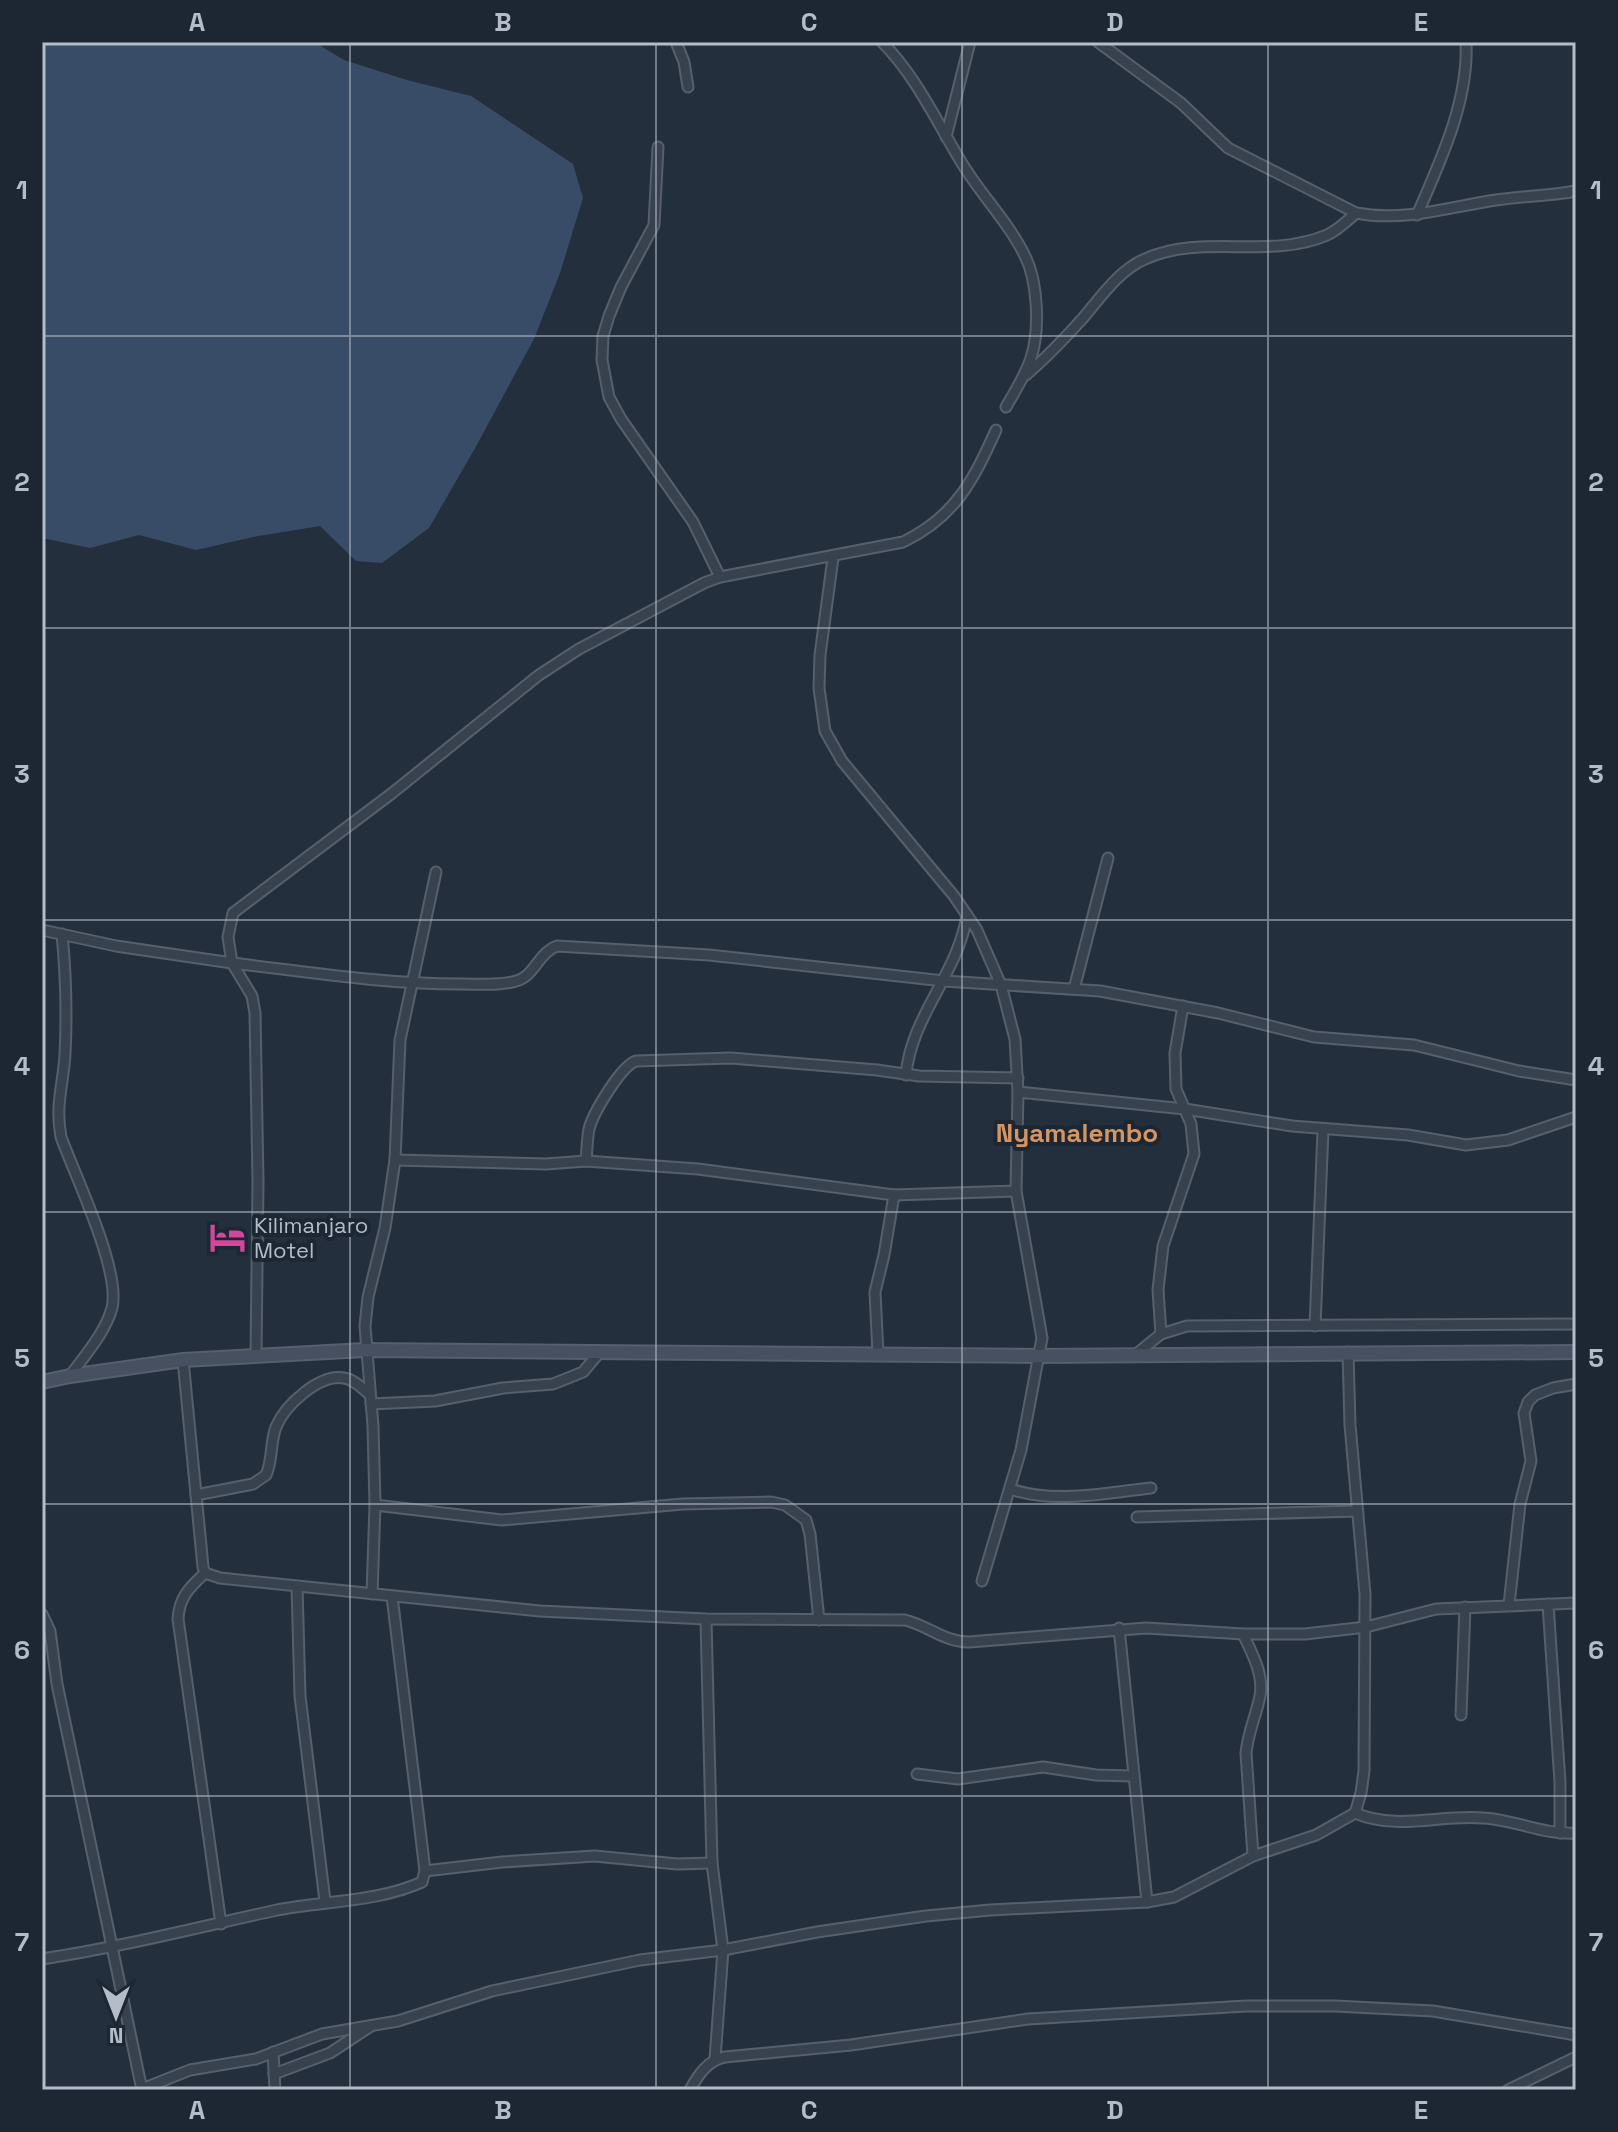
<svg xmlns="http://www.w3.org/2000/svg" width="1618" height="2132" font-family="'Space Grotesk',sans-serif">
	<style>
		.water { fill: #394c67 }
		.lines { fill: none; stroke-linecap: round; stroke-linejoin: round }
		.street-casing { stroke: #565f6c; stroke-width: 13 }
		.secondary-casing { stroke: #565f6c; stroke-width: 16 }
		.street { stroke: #38414e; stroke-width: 9 }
		.secondary { stroke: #465061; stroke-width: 12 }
		.grid { fill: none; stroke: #b4bcc9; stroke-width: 2; stroke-opacity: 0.55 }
		.labels { text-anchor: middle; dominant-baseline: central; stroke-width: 8; stroke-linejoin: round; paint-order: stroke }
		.poi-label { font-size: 22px; fill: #b4bcc9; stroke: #1d2633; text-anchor: start }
		.quarter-label { font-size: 26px; font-weight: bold; fill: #d59563; stroke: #1d2633 }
		.neatline { fill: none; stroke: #b4bcc9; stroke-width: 3 }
		.grid-label { font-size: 26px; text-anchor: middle; font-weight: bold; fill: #b4bcc9 }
	</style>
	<rect width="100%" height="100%" fill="#242f3e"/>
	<path class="water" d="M42 42H314L344 60 407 80 471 96 573 164 583 198 560 273 534 339 474 450 429 528 382 563 356 561 320 526 253 537 196 550 139 535 90 548 42 538Z"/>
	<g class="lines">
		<defs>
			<g id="street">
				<path d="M676 42 684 62 688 87"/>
				<path d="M882 42C915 75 936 120 960 160 979 193 1008 221 1025 256 1038 282 1040 330 1031 358 1025 376 1015 391 1006 407"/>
				<path d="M1098 42 1181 103 1228 148 1356 213C1404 222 1449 207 1496 200 1523 196 1550 196 1576 191"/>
				<path d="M946 137 970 42"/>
				<path d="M658 147 654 225 621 287 609 316 603 336 602 360 609 397 621 419 693 522 720 577"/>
				<path d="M1417 215C1440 162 1469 101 1466 42"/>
				<path d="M1026 375C1047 357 1065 338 1083 318 1101 297 1119 270 1145 259 1202 233 1269 260 1327 235 1338 230 1347 221 1356 213"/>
				<path d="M996 430C973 481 955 517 903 542L720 577 704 583 579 649 539 675 391 794 233 913 228 937 232 963C308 972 384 984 460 984 478 984 499 986 516 981 535 976 538 953 557 946L709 955 944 981 1100 991 1218 1013 1314 1037 1414 1045 1519 1071 1576 1080"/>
				<path d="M833 558 820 655 819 688 825 731 842 761 954 896 977 930 1001 985 1015 1039 1018 1092 1016 1191 1042 1338 1021 1450 982 1581"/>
				<path d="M42 930 116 946 232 963 252 996 255 1013 258 1181 256 1355"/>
				<path d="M62 934C66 975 67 1015 65 1055 63 1085 55 1106 61 1137 75 1176 121 1270 112 1308 105 1333 85 1355 70 1376"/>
				<path d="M1074 989 1108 858"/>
				<path d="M906 1075C911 1016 958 974 967 915"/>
				<path d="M1018 1092 1185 1109 1292 1126 1408 1135 1466 1145 1508 1140 1576 1117"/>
				<path d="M395 1160 546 1164 586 1161 698 1169 894 1195 1016 1191"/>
				<path d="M586 1161C587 1151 587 1139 589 1129 593 1113 621 1066 636 1061L731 1058 877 1070 919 1076 1018 1078"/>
				<path d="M1315 1326 1323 1130"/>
				<path d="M1161 1334 1158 1290 1163 1246 1194 1154 1191 1124 1176 1089 1175 1053 1183 1006"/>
				<path d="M878 1354 875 1292 884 1255 894 1195"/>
				<path d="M1135 1355 1161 1334 1187 1326 1576 1324"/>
				<path d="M183 1360 203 1567 205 1573 220 1578 540 1611 706 1619 905 1620C929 1626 944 1642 969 1642L1146 1628 1243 1634H1305L1366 1627 1436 1609 1576 1603"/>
				<path d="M371 1404 435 1401 503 1388 553 1384 583 1372 599 1353"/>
				<path d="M1010 1489C1055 1504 1105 1493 1151 1488"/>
				<path d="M196 1495 253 1484 266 1475C273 1460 270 1442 276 1427 285 1405 319 1374 344 1378 354 1379 363 1389 370 1395"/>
				<path d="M375 1505 502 1520 683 1504 771 1502 785 1505 806 1520 810 1534 819 1620"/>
				<path d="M1137 1517 1357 1511"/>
				<path d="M205 1573C190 1587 179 1597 178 1619L221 1924"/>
				<path d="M297 1586 300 1696 325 1901"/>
				<path d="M372 1594 375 1505 373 1426 365 1326 368 1297 385 1228 395 1160 400 1040 436 872"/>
				<path d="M1548 1604 1560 1782V1833"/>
				<path d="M1509 1605 1520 1504 1531 1461 1524 1413 1528 1402 1535 1395 1553 1388 1576 1384"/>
				<path d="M42 1614 50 1631 57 1684 142 2090"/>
				<path d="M706 1619 712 1863 723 1950 715 2059"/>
				<path d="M1119 1628 1147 1902"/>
				<path d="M1243 1634C1252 1653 1264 1675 1260 1696 1256 1716 1248 1732 1246 1753L1253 1856"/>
				<path d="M1461 1715 1465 1607"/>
				<path d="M917 1774 958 1779 1043 1767 1096 1775 1133 1776"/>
				<path d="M1355 1813C1398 1831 1440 1814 1484 1818 1515 1820 1545 1835 1576 1833"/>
				<path d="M425 1871 502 1862 595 1856 677 1864 712 1863"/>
				<path d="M42 1959C121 1947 199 1927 277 1910 324 1901 378 1902 422 1882L425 1871 392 1596"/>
				<path d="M273 2052 275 2090"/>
				<path d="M274 2074 330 2053 371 2026"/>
				<path d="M142 2089 190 2070 256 2059 322 2034 398 2021 492 1991 640 1960 723 1950 817 1932 926 1916 990 1910 1147 1902 1174 1897 1253 1856 1316 1835 1355 1813 1361 1793 1364 1771 1365 1594 1350 1425 1348 1352"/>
				<path d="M690 2090C698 2075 708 2060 725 2057L851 2045 1028 2019 1246 2006H1335L1433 2011 1576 2035"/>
				<path d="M1508 2090 1576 2057"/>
			</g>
			<path id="secondary" d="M42 1382 70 1376 183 1360 365 1350 1040 1356 1576 1352"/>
		</defs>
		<use href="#street" class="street-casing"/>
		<use href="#secondary" class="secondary-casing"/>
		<use href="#street" class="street"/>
		<use href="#secondary" class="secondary"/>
	</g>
	<path class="grid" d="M350 42V2090M656 42V2090M962 42V2090M1268 42V2090M42 336H1576M42 628H1576M42 920H1576M42 1212H1576M42 1504H1576M42 1796H1576"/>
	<defs>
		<symbol id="hotel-bare" viewBox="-9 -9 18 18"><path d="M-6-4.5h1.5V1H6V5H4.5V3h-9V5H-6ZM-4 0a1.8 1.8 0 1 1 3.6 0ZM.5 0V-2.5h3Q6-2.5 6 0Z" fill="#d1479c" stroke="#1d2633" stroke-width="2.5" paint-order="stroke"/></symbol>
	</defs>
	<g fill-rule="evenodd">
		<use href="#hotel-bare" x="202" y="1212" width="51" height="51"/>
	</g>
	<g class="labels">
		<g class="poi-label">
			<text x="254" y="1225">Kilimanjaro<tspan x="254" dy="25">Motel</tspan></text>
		</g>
		<g class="quarter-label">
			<text x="1077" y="1133">Nyamalembo</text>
		</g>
	</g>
	<rect width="1618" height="2132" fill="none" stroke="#1d2633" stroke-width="88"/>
	<g transform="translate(116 2016) rotate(180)" stroke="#1d2633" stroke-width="6" paint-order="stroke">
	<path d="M0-6L14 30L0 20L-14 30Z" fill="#b4bcc9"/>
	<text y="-12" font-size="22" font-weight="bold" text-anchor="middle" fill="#b4bcc9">N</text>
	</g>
	<rect x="44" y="44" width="1530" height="2044" class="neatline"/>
	<g class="grid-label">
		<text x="197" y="31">A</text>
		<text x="503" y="31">B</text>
		<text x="809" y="31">C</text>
		<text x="1115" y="31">D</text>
		<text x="1421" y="31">E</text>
		<text x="22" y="199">1</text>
		<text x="1596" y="199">1</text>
		<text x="22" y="491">2</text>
		<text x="1596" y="491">2</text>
		<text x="22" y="783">3</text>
		<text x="1596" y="783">3</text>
		<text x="22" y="1075">4</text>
		<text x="1596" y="1075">4</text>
		<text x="22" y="1367">5</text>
		<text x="1596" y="1367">5</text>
		<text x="22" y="1659">6</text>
		<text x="1596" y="1659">6</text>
		<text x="22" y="1951">7</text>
		<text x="1596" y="1951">7</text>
		<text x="197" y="2119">A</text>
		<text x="503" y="2119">B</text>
		<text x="809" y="2119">C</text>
		<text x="1115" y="2119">D</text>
		<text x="1421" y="2119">E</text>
	</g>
</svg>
